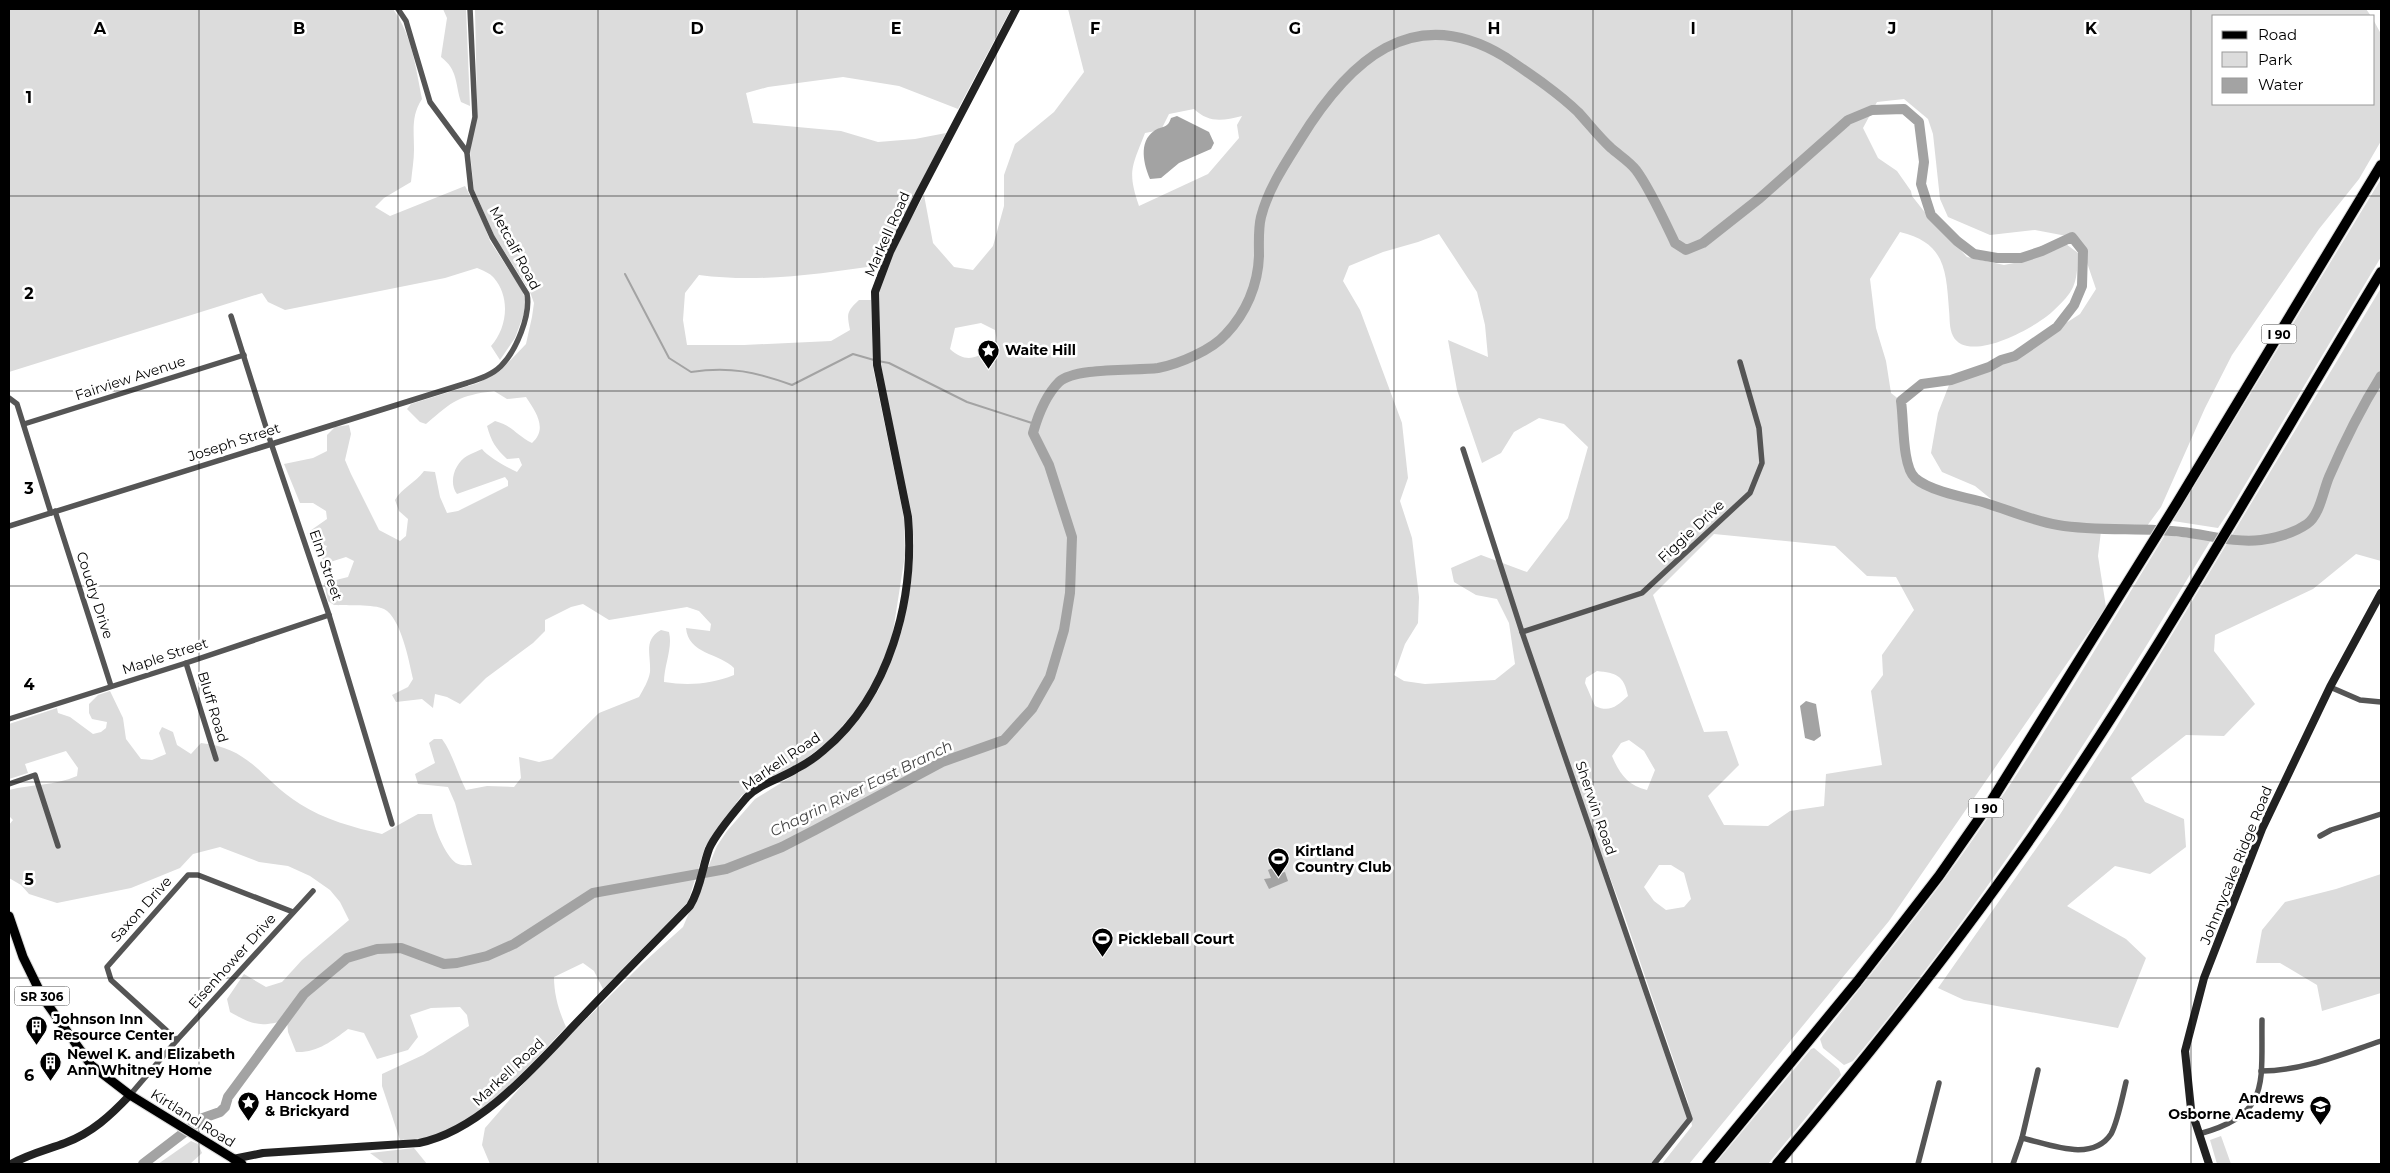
<svg xmlns="http://www.w3.org/2000/svg" width="2390" height="1173" font-family="Montserrat,sans-serif">
	<style>
		.green { fill: #dcdcdc; fill-rule: evenodd }
		.water { fill: #a3a3a3 }
		.lines { fill: none; stroke-linecap: round; stroke-linejoin: round }
		.stream { stroke: #a3a3a3; stroke-width: 2 }
		.river { stroke: #a3a3a3; stroke-width: 10 }
		.primary-casing { stroke: #dbdbdb; stroke-width: 11 }
		.highway-casing { stroke: #dbdbdb; stroke-width: 12 }
		.street { stroke: #555; stroke-width: 5.5 }
		.secondary { stroke: #222; stroke-width: 8 }
		.primary { stroke: #000; stroke-width: 9 }
		.highway { stroke: #000; stroke-width: 10 }
		.grid { fill: none; stroke: #000; stroke-width: 1; stroke-opacity: 0.55 }
		.labels { text-anchor: middle; dominant-baseline: central; stroke-width: 5; stroke-linejoin: round; paint-order: stroke }
		.shield { fill: #fff; stroke: #4c4c4c; stroke-width: 1 }
		.shield-label { font-size: 12px; font-weight: bold; fill: #000 }
		.street-label { font-size: 14px; fill: #000; stroke: #fff }
		.poi-label { font-size: 14px; font-weight: bold; fill: #000; stroke: #fff; text-anchor: start }
		.water-label { font-size: 15px; font-style: italic; fill: #444; stroke: #fff }
		.grid-label { font-size: 16px; text-anchor: middle; font-weight: bold; fill: #000; stroke: #fff; stroke-width: 5; stroke-linejoin: round; paint-order: stroke }
	</style>
	<rect width="100%" height="100%" fill="#fff"/>
	<g class="green">
		<path d="M9 9H393C412 35 416 69 422 99 411 116 414 130 414 150 414 160 412 171 411 182L384 198 375 207 390 216 465 186 481 217 490 241 522 290 526 302 525 311 515 338 500 360 491 346C507 328 511 298 494 278 490 273 482 270 477 268L445 278 285 310 268 302 262 293 9 372Z"/>
		<path d="M443 9H466L470 106 461 102C455 83 458 70 441 57L447 18Z"/>
		<path d="M475 9H1011L958 109 899 86 843 77 768 87 746 93 753 123 841 131 878 142 915 139 946 133 880 265C821 274 759 283 699 275L685 293 683 320 687 345H744L831 341 850 330C847 314 846 312 859 300H871L873 368 904 518 905 555 892 638 875 681 858 708 829 741 795 767 770 778 742 795 705 847 688 902 603 989 594 971 583 963 554 977C554 995 559 1011 566 1027 532 1063 476 1128 427 1138 418 1139 409 1139 400 1140L382 1086V1074L423 1055 469 1026 467 1015 460 1007 431 1008 410 1015 418 1037 408 1050 377 1059 364 1033 348 1029C332 1041 317 1053 296 1052L288 1032 287 1020C260 1027 255 1026 230 1012L227 999 244 974 266 987 282 982 302 960 349 920 340 902 330 890 310 876 288 866 259 862 220 847 193 854 180 868 131 888 57 903 29 894 21 885 9 878V825L13 820 9 816V790C32 784 54 786 77 776L78 768 66 751 25 764 28 773 9 779V724L57 708 58 713 70 717 93 734 101 732 106 728 107 722 92 719 89 713V704L98 695 110 691 123 718 126 739 141 759 152 760 166 754 159 733 162 727 173 732 177 745 191 754 201 743C252 748 262 781 300 804 323 819 355 828 382 834L418 814H432C434 828 445 855 456 863 461 866 466 865 472 865L455 803 448 787 418 784 415 774 435 763 429 743 434 739H442C453 754 457 773 466 790L487 786 514 787 521 778 519 757 539 762 552 759 599 713 639 697C643 690 649 680 650 672 651 654 643 640 661 630L669 632C673 648 664 665 664 682 689 686 711 684 734 675V668C719 653 688 654 686 628L710 631 711 624 699 611 687 607 609 620 583 604 571 607 545 620V631L533 643 486 678 460 704 447 697 435 694 433 708 422 699 396 702 392 695 408 687 413 679C409 661 401 618 384 609 374 604 346 606 334 605L328 601 324 583 348 577 354 561 346 557 324 564 322 557 327 546 312 541 307 533 327 519 326 511 313 503H300L284 464 313 458 327 451V435L335 427 349 425 351 434 345 460 351 474 379 530 400 541 406 536 408 519 399 511 395 500C402 488 415 483 424 471L435 472 440 497 447 513 458 511 508 486V481L505 477 457 494C448 482 455 463 467 456 472 453 478 451 482 449 488 457 508 468 517 472L522 465 519 458 507 459C496 449 491 441 487 426L495 421C513 426 516 435 532 443 548 429 536 412 526 397L507 399 494 391C458 396 454 400 426 424L420 422 407 409 411 404 478 383 500 371 526 344 532 317 534 303 530 292 494 235 474 190 470 152 477 104Z"/>
		<path d="M1068 9H2366L2371 16H2214V104H2374V21L2381 34V141L2359 179 2319 229 2232 355 2205 408 2161 507 2144 530 2101 531 2098 556 2106 607 1889 921 1689 1164H1662L1692 1126 1688 1102 1623 912 1546 707 1688 1119 1650 1164H490L482 1145 485 1128 537 1068 644 962 683 927 717 846 727 831 755 799 815 762 846 733 878 691 902 630 911 583 914 543 911 517 881 366 879 291 893 252 924 195 933 243 954 267 973 270 993 246 1004 206V175L1015 144 1054 112 1084 72ZM1904 99 1928 119 1933 134 1940 199 1948 217 1990 235 2035 230 2072 237 2083 251 2096 289 2080 314 2015 356 2001 360 1989 367 1951 380 1938 413 1931 453 1942 472 1975 486 2002 508 1945 493 1915 478 1906 461 1905 421 1901 401 1891 393 1886 361 1876 328 1870 279 1900 232C1945 243 1946 269 1949 310 1950 319 1949 328 1953 336 1968 365 2036 327 2052 312 2075 291 2077 285 2078 253L2066 244 2029 260 2004 265 1967 257 1923 210 1912 196 1911 191 1897 171 1878 158 1863 128 1877 102ZM1194 109C1209 123 1222 121 1242 116L1237 125 1239 138 1208 174 1139 206C1127 171 1132 167 1145 133L1161 130 1169 114ZM1439 234 1477 292 1485 325 1488 357 1448 340 1457 390 1482 463 1501 453 1514 432 1539 418 1564 424 1588 447 1568 518 1527 572 1481 555 1451 568 1454 582 1476 595 1497 599 1509 623 1515 664 1495 680 1425 684 1404 681 1394 675 1405 644 1418 623 1419 597 1412 538 1400 501 1408 478 1402 423 1360 310 1343 281 1349 266 1383 252 1418 242ZM981 323 995 330 997 341C983 356 968 366 950 349L955 328ZM1714 534 1835 546 1867 576 1896 577 1914 610 1882 655 1883 675 1871 691 1882 765 1826 774 1824 806 1790 811 1768 826 1724 825 1708 796 1739 765 1727 731 1704 732 1653 595ZM1597 671C1616 673 1624 675 1628 696 1617 706 1610 713 1595 706L1585 683 1586 678ZM1629 740 1644 751 1655 770 1647 790C1628 786 1619 773 1612 756L1621 743ZM1659 865H1671L1684 873 1691 899 1684 907 1666 910 1654 901 1644 887Z"/>
		<path d="M2381 179V257L2230 510 2218 528 2173 521Z"/>
		<path d="M2381 288V561L2356 554 2313 589 2215 635 2214 651 2255 704 2224 736 2186 735 2131 778 2145 802 2184 819 2186 847 2150 874 2115 866 2067 906 2126 939 2146 958 2118 1028 1964 1000 1938 988 2059 816 2115 729Z"/>
		<path d="M2165 535 2211 540C2102 721 1988 899 1853 1061L1844 1065 1823 1048 1820 1039C1867 979 1915 920 1959 859 2034 754 2098 644 2165 535Z"/>
		<path d="M2381 874V993L2322 1011 2317 985 2280 963H2256L2262 930 2285 902 2336 889Z"/>
		<path d="M1814 1048 1839 1069 1841 1075 1768 1164H1715L1811 1049Z"/>
		<path d="M2221 1136 2231 1164H2217L2210 1140Z"/>
		<path d="M191 1141 198 1144 202 1153 190 1164H158Z"/>
		<path d="M414 1148 427 1164H385L370 1153Z"/>
	</g>
	<g class="water">
		<path d="M1177 116 1209 132 1214 143 1211 149 1179 163 1161 178 1150 179C1144 165 1138 142 1154 131 1162 125 1167 130 1171 118Z"/>
		<path d="M1806 701 1816 704 1821 736 1814 741 1805 738 1800 706Z"/>
		<path d="M1275 867 1278 874 1285 872 1288 881 1269 889 1264 879 1271 878 1268 870Z"/>
	</g>
	<g class="lines">
		<g class="stream">
			<path d="M625 274 669 358 691 372C730 366 756 372 792 385L853 354 874 360"/>
			<path d="M878 361 889 363 967 402 1035 424"/>
		</g>
		<path class="river" d="M143 1164 203 1118 220 1112 225 1107 228 1097 304 994 347 958 377 949 401 948 444 964 457 963 487 956 514 944 593 893 726 869 782 847 815 830 942 762 1004 740 1032 709 1050 677 1064 630 1070 593 1072 537 1049 465 1033 433C1038 415 1045 396 1059 382 1075 367 1135 371 1158 368 1179 364 1212 350 1226 334 1246 313 1258 285 1259 256 1259 244 1258 229 1261 217 1268 189 1285 164 1300 140 1348 62 1412 0 1505 57 1530 74 1556 91 1578 112 1589 124 1599 137 1611 148 1619 155 1630 162 1636 170 1649 187 1665 222 1675 243L1686 250 1703 243 1760 198 1848 120 1872 110 1904 109 1919 122 1924 162 1921 184 1931 215 1957 241 1974 254 1997 258H2021L2042 251 2072 237 2083 251 2082 286 2074 305 2057 327 2015 356 2001 360 1989 367 1951 380 1922 384 1901 401C1904 421 1902 466 1915 478 1928 490 1962 497 1979 501 2004 508 2032 521 2058 525 2099 532 2141 527 2182 532 2209 535 2234 543 2261 540 2276 538 2294 533 2307 524 2320 515 2323 491 2329 477 2344 442 2361 408 2381 376"/>
		<defs>
			<path id="primary" d="M9 916 23 957 43 998 91 1065 130 1095 242 1164"/>
			<g id="highway">
				<path d="M1707 1164 1857 982 1939 876 1992 800 2177 503 2381 165"/>
				<path d="M1777 1164C1863 1062 1947 957 2024 848 2154 663 2264 465 2381 272"/>
			</g>
		</defs>
		<use href="#primary" class="primary-casing"/>
		<use href="#highway" class="highway-casing"/>
		<g class="street">
			<path d="M398 9 406 21 430 102 467 152"/>
			<path d="M231 316 271 443 329 615 392 824"/>
			<path d="M9 398 17 404 51 513"/>
			<path d="M24 424 244 355"/>
			<path d="M1463 449 1522 632 1690 1119 1654 1164"/>
			<path d="M55 511 111 686"/>
			<path d="M9 526 467 383C479 379 492 375 501 366 516 351 531 315 527 294L492 237 471 190 467 153 475 117 470 9"/>
			<path d="M1522 632 1642 593 1750 493 1762 463 1759 428 1740 362"/>
			<path d="M186 663 216 759"/>
			<path d="M2330 687 2360 700 2381 702"/>
			<path d="M9 719 186 663 329 615"/>
			<path d="M9 784 35 775 58 846"/>
			<path d="M2320 836 2331 830 2381 814"/>
			<path d="M177 1040 111 980 107 967 188 875H198L293 912"/>
			<path d="M2261 1071C2303 1071 2342 1054 2381 1041"/>
			<path d="M130 1095 177 1040 313 891"/>
			<path d="M2199 1134C2271 1114 2261 1084 2262 1020"/>
			<path d="M2022 1138C2049 1144 2092 1163 2111 1134 2117 1124 2123 1095 2126 1082"/>
			<path d="M1918 1164 1939 1083"/>
			<path d="M2013 1164 2022 1138 2038 1070"/>
		</g>
		<g class="secondary">
			<path d="M233 1159 263 1153 419 1143C484 1130 540 1060 584 1015 619 978 655 942 690 906 701 888 702 868 709 849 716 833 736 810 747 797 761 783 780 779 796 769 806 764 816 757 824 750 890 695 915 599 908 517L877 365 875 292 890 252 919 194 1016 9"/>
			<path d="M11 1164C29 1154 46 1150 65 1143 92 1133 111 1115 130 1095"/>
			<path d="M2209 1164 2191 1109 2185 1051 2204 978 2262 829 2330 687 2381 593"/>
		</g>
		<use href="#primary" class="primary"/>
		<use href="#highway" class="highway"/>
	</g>
	<path class="grid" d="M199 9V1164M398 9V1164M598 9V1164M797 9V1164M996 9V1164M1195 9V1164M1394 9V1164M1593 9V1164M1792 9V1164M1992 9V1164M2191 9V1164M9 196H2381M9 391H2381M9 586H2381M9 782H2381M9 978H2381"/>
	<defs>
		<symbol id="sight-pin" viewBox="-11 -11 22 30"><path d="M0 17L-7.5 6A9.5 9.5 0 1 1 7.5 6Z" fill="#000" stroke="#fff"/><path d="M0-6L1.8-2.2L6-1.7L2.9 1.2L3.7 5.4L0 3.3L-3.7 5.4L-2.9 1.2L-6-1.7L-1.8-2.2Z" fill="#fff"/></symbol>
		<symbol id="stadium-pin" viewBox="-11 -11 22 30"><path d="M0 17L-7.5 6A9.5 9.5 0 1 1 7.5 6Z" fill="#000" stroke="#fff"/><path d="M0-5a6.5 5 0 1 0 0 10a6.5 5 0 1 0 0-10ZM-3.5-1.8h7v3.6h-7Z" fill="#fff"/></symbol>
		<symbol id="building-pin" viewBox="-11 -11 22 30"><path d="M0 17L-7.5 6A9.5 9.5 0 1 1 7.5 6Z" fill="#000" stroke="#fff"/><path d="M-4-6H4V6H1V3H-1V6H-4ZM-2.5-4.3h1.7v1.8h-1.7ZM.8-4.3h1.7v1.8H.8ZM-2.5-1h1.7V.8h-1.7ZM.8-1h1.7V.8H.8Z" fill="#fff"/></symbol>
		<symbol id="school-pin" viewBox="-11 -11 22 30"><path d="M0 17L-7.5 6A9.5 9.5 0 1 1 7.5 6Z" fill="#000" stroke="#fff"/><path d="M0-5L7-2L0 1L-7-2ZM-4 1L0 2.5L4 1V4Q0 6-4 4Z" fill="#fff"/></symbol>
	</defs>
	<g fill-rule="evenodd">
		<use href="#sight-pin" x="976" y="338" width="25" height="34"/>
		<use href="#stadium-pin" x="1266" y="846" width="25" height="34"/>
		<use href="#stadium-pin" x="1090" y="926" width="25" height="34"/>
		<use href="#building-pin" x="24" y="1014" width="25" height="34"/>
		<use href="#building-pin" x="38" y="1050" width="25" height="34"/>
		<use href="#sight-pin" x="236" y="1090" width="25" height="34"/>
		<use href="#school-pin" x="2308" y="1094" width="25" height="34"/>
	</g>
	<g class="labels">
		<g class="shield">
			<rect x="2261.5" y="324.5" width="35" height="19" rx="4"/>
			<rect x="1968.5" y="798.5" width="35" height="19" rx="4"/>
			<rect x="14.5" y="986.5" width="55" height="19" rx="4"/>
		</g>
		<g class="shield-label">
			<text x="2279" y="334">I 90</text>
			<text x="1986" y="808">I 90</text>
			<text x="42" y="996">SR 306</text>
		</g>
		<g class="street-label">
			<text transform="translate(887 234) rotate(-66)">Markell Road</text>
			<text transform="translate(515 248) rotate(62)">Metcalf Road</text>
			<text transform="translate(130 378) rotate(-18)">Fairview Avenue</text>
			<text transform="translate(234 442) rotate(-18)">Joseph Street</text>
			<text transform="translate(1691 531) rotate(-43)">Figgie Drive</text>
			<text transform="translate(326 565) rotate(71)">Elm Street</text>
			<text transform="translate(95 595) rotate(72)">Coudry Drive</text>
			<text transform="translate(165 656) rotate(-18)">Maple Street</text>
			<text transform="translate(213 707) rotate(73)">Bluff Road</text>
			<text transform="translate(781 761) rotate(-34)">Markell Road</text>
			<text transform="translate(1596 808) rotate(71)">Sherwin Road</text>
			<text transform="translate(2236 865) rotate(-68)">Johnnycake Ridge Road</text>
			<text transform="translate(141 909) rotate(-48)">Saxon Drive</text>
			<text transform="translate(232 961) rotate(-48)">Eisenhower Drive</text>
			<text transform="translate(508 1072) rotate(-43)">Markell Road</text>
			<text transform="translate(193 1118) rotate(32)">Kirtland Road</text>
		</g>
		<g class="poi-label">
			<text x="1005" y="350">Waite Hill</text>
			<text x="1295" y="851">Kirtland<tspan x="1295" dy="16">Country Club</tspan></text>
			<text x="1118" y="939">Pickleball Court</text>
			<text x="53" y="1019">Johnson Inn<tspan x="53" dy="16">Resource Center</tspan></text>
			<text x="67" y="1054">Newel K. and Elizabeth<tspan x="67" dy="16">Ann Whitney Home</tspan></text>
			<text x="265" y="1095">Hancock Home<tspan x="265" dy="16">&amp; Brickyard</tspan></text>
			<text x="2304" y="1098" text-anchor="end">Andrews<tspan x="2304" dy="16">Osborne Academy</tspan></text>
		</g>
		<g class="water-label">
			<text transform="translate(861 788) rotate(-26)">Chagrin River East Branch</text>
		</g>
	</g>
	<g class="grid-label">
		<text x="100" y="34">A</text>
		<text x="299" y="34">B</text>
		<text x="498" y="34">C</text>
		<text x="697" y="34">D</text>
		<text x="896" y="34">E</text>
		<text x="1095" y="34">F</text>
		<text x="1295" y="34">G</text>
		<text x="1494" y="34">H</text>
		<text x="1693" y="34">I</text>
		<text x="1892" y="34">J</text>
		<text x="2091" y="34">K</text>
		<text x="29" y="103">1</text>
		<text x="29" y="299">2</text>
		<text x="29" y="494">3</text>
		<text x="29" y="690">4</text>
		<text x="29" y="885">5</text>
		<text x="29" y="1081">6</text>
	</g>
	<rect width="2390" height="1173" fill="none" stroke="#000000" stroke-width="20"/>
	<rect x="2212" y="15" width="162" height="90" fill="#ffffff" stroke="#999999"/>
	<rect x="2222" y="31" width="25" height="8" fill="#000000" stroke="#999999"/>
	<text x="2258" y="40" font-size="15" fill="#000000">Road</text>
	<rect x="2222" y="52" width="25" height="15" fill="#dcdcdc" stroke="#999999"/>
	<text x="2258" y="65" font-size="15" fill="#000000">Park</text>
	<rect x="2222" y="78" width="25" height="15" fill="#a3a3a3" stroke="#999999"/>
	<text x="2258" y="90" font-size="15" fill="#000000">Water</text>
</svg>
